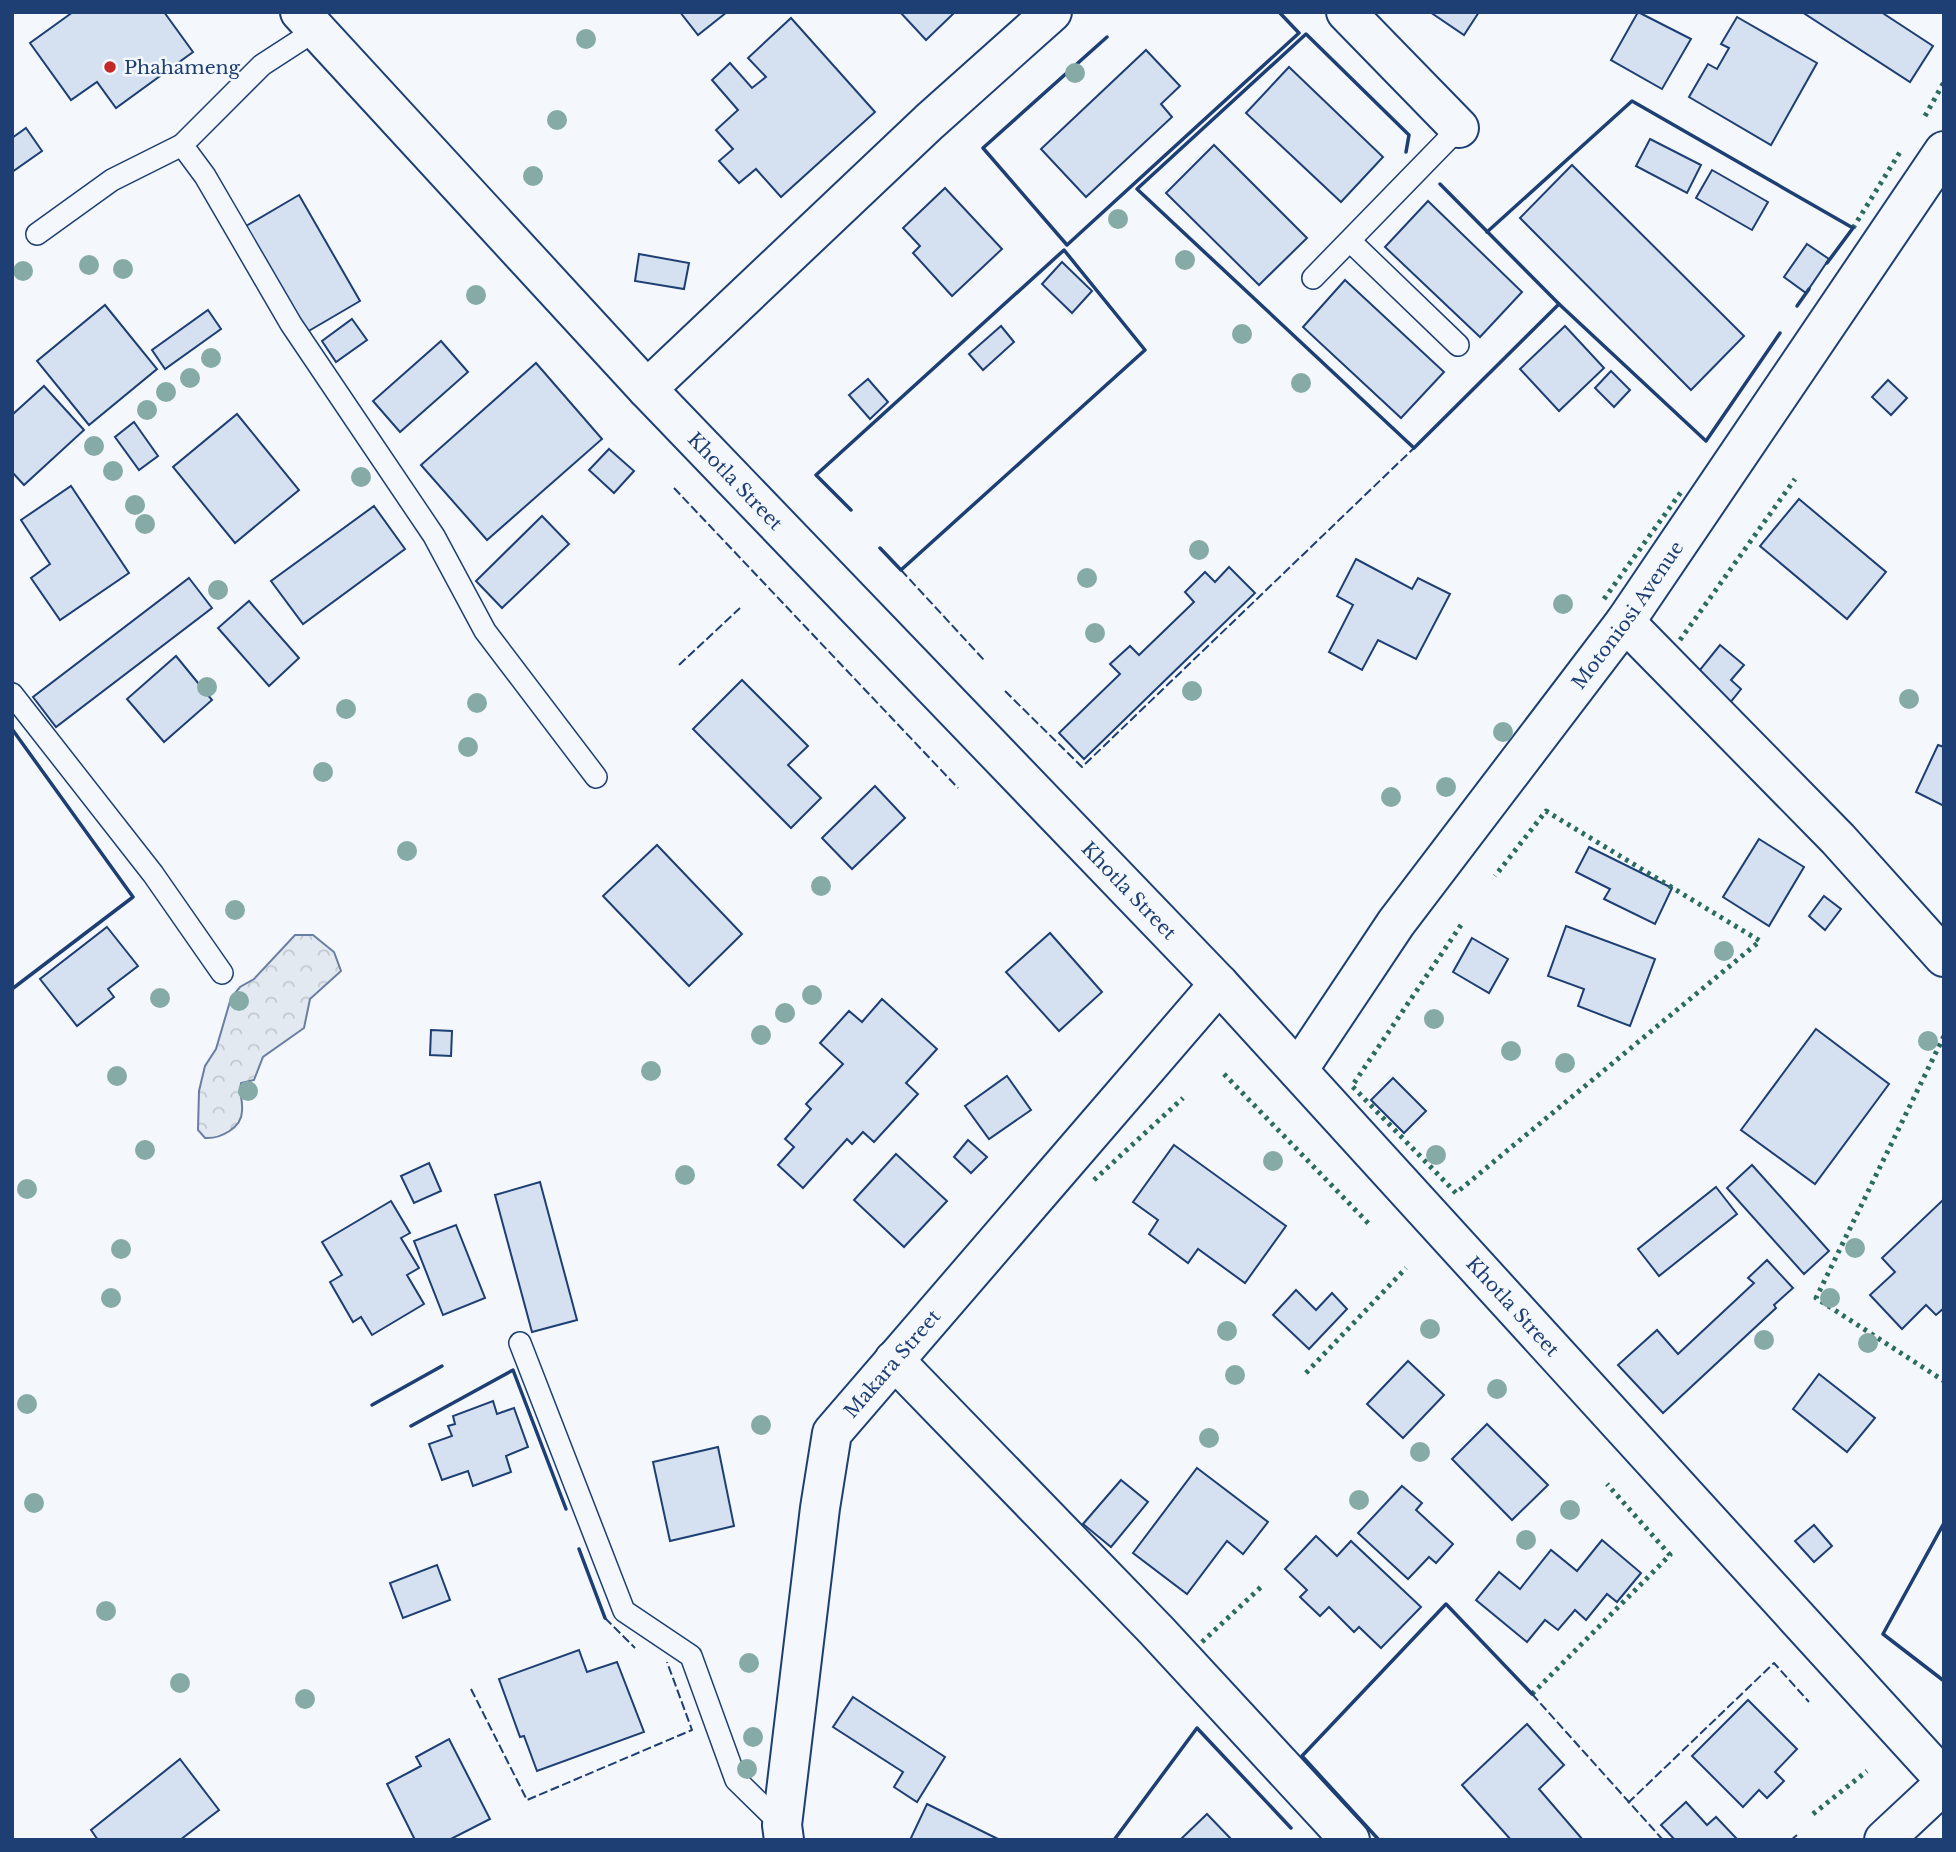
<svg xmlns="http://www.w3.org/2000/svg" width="1956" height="1852" font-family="'Libre Baskerville',serif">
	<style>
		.forest { fill: url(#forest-crowns); stroke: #687fa3; stroke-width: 2 }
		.building { fill: #d5e0f0; stroke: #1d3f73; stroke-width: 2 }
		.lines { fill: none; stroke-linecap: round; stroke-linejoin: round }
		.service-casing { stroke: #1d3f73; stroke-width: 24 }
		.minor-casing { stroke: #1d3f73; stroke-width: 42 }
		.tertiary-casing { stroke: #1d3f73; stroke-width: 42 }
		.service { stroke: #f4f7fb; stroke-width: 21 }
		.minor { stroke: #f4f7fb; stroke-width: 38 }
		.tertiary { stroke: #f4f7fb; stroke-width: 38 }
		.hedge { stroke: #2c6c60; stroke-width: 5; stroke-dasharray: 3.5 5; stroke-linecap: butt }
		.fence { stroke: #1d3f73; stroke-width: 2; stroke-dasharray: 9 3.5; stroke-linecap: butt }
		.wall { stroke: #1d3f73; stroke-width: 3.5 }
		.tree { fill: #86aba6 }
		.poi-dot { fill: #c62828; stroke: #f4f7fb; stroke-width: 2.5 }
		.labels { text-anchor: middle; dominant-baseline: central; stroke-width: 5; stroke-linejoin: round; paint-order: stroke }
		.poi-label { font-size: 19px; fill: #1d3f73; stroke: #f4f7fb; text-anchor: start }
		.street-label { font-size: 19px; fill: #1d3f73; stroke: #f4f7fb }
	</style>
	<defs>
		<pattern id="forest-crowns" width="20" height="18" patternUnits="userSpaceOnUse" patternTransform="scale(1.75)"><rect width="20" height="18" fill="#e3e9f0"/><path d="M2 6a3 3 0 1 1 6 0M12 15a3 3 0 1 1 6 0" fill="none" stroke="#c2c9d1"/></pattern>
	</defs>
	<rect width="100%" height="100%" fill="#f4f7fb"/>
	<path class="forest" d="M295 935H313L334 952 341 971 310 999 304 1028 263 1057 254 1080 241 1083C239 1094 243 1100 242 1111 242 1128 220 1139 205 1138L198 1130 199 1091 205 1066 216 1049 231 998 240 987 254 979Z"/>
	<g class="building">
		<path d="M73 12H164L193 52 116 108 97 82 71 100 30 43Z"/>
		<path d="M680 12H727L698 35Z"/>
		<path d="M900 12H955L926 40Z"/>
		<path d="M1430 12H1479L1464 35Z"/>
		<path d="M1638 12 1691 39 1662 89 1611 60Z"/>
		<path d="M1802 12H1881L1933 46 1910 82Z"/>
		<path d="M1737 17 1817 63 1771 145 1689 97 1708 64 1717 69 1729 48 1721 44Z"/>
		<path d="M791 18 875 112 781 197 756 169 739 183 719 161 733 149 716 130 738 110 712 80 730 63 752 88 766 77 748 58Z"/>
		<path d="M1146 50 1180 86 1161 104 1172 117 1086 197 1041 149Z"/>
		<path d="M1289 67 1383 157 1341 202 1246 113Z"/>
		<path d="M26 128 42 151 12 172V138Z"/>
		<path d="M1650 139 1701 165 1687 193 1636 166Z"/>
		<path d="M1214 145 1307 238 1259 285 1166 193Z"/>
		<path d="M1572 165 1744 336 1691 390 1520 218Z"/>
		<path d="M1712 170 1768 202 1752 230 1696 198Z"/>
		<path d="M945 188 1002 249 952 296 913 253 920 246 903 228Z"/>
		<path d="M299 195 360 301 307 332 246 226Z"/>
		<path d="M1428 201 1522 292 1480 337 1385 247Z"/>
		<path d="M1807 244 1829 259 1806 293 1784 277Z"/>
		<path d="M639 254 689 263 684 289 635 281Z"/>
		<path d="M1062 262 1092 291 1072 313 1042 284Z"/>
		<path d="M1345 280 1444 372 1401 418 1303 327Z"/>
		<path d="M105 305 157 369 89 425 37 361Z"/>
		<path d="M208 310 221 329 165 369 152 350Z"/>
		<path d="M352 319 367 340 336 362 322 341Z"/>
		<path d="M1001 326 1014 342 983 370 969 354Z"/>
		<path d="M1565 326 1604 368 1559 411 1520 369Z"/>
		<path d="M441 341 468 372 400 432 373 401Z"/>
		<path d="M536 363 602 439 487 540 421 465Z"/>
		<path d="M1611 371 1630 390 1614 407 1595 388Z"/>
		<path d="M868 379 888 402 870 419 849 395Z"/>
		<path d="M1888 380 1907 398 1891 415 1872 397Z"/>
		<path d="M44 386 84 430 24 485 12 472V415Z"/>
		<path d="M237 414 299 490 235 543 173 467Z"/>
		<path d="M134 422 158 456 139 470 115 437Z"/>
		<path d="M609 449 634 471 614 493 589 470Z"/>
		<path d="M71 486 129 573 60 620 31 578 50 564 21 520Z"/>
		<path d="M1799 499 1886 572 1847 619 1760 546Z"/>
		<path d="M374 506 405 549 303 624 271 581Z"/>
		<path d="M542 516 569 544 502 608 476 581Z"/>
		<path d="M1356 559 1412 589 1418 578 1450 594 1416 659 1378 640 1362 670 1329 652 1353 605 1337 596Z"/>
		<path d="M1229 567 1255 593 1084 759 1059 733 1120 674 1110 664 1130 646 1139 655 1194 602 1185 592 1205 572 1215 582Z"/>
		<path d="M189 578 212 608 56 727 33 697Z"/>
		<path d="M249 601 299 658 269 686 218 628Z"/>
		<path d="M1720 645 1744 665 1731 680 1741 689 1729 704 1695 676Z"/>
		<path d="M176 656 212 700 164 742 127 699Z"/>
		<path d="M742 680 808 746 788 765 821 798 791 828 693 729Z"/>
		<path d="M1938 745 1944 747V806L1916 792Z"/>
		<path d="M875 786 905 818 852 869 822 838Z"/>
		<path d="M1759 839 1804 867 1769 926 1723 897Z"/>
		<path d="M657 845 742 934 689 986 603 896Z"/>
		<path d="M1589 847 1672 888 1655 924 1604 899 1610 889 1576 872Z"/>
		<path d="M1824 896 1841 909 1825 930 1809 916Z"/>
		<path d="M1566 926 1655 959 1630 1026 1578 1006 1584 989 1548 976Z"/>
		<path d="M107 927 138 966 108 989 114 997 77 1026 40 979Z"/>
		<path d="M1050 933 1102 992 1059 1031 1006 972Z"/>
		<path d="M1472 938 1508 959 1489 993 1453 972Z"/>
		<path d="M882 999 937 1049 906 1083 918 1094 874 1142 863 1132 852 1144 847 1139 803 1188 778 1165 794 1147 785 1139 811 1109 806 1104 843 1064 820 1043 849 1011 862 1022Z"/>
		<path d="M1816 1029 1889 1084 1815 1184 1741 1130Z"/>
		<path d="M431 1030 452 1031 451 1056 430 1055Z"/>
		<path d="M1007 1076 1031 1110 989 1139 965 1106Z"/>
		<path d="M1393 1078 1426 1111 1404 1133 1371 1100Z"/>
		<path d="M968 1140 987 1157 971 1173 954 1157Z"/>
		<path d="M1174 1145 1286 1226 1245 1283 1198 1249 1188 1263 1149 1234 1158 1220 1133 1202Z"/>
		<path d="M896 1154 947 1201 904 1247 854 1200Z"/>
		<path d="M429 1163 441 1191 414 1203 401 1176Z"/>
		<path d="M1752 1165 1829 1251 1804 1274 1727 1188Z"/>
		<path d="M540 1182 577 1320 532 1332 495 1195Z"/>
		<path d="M1716 1187 1737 1214 1659 1276 1638 1249Z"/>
		<path d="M1944 1199V1308L1936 1315 1926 1305 1902 1329 1870 1295 1895 1272 1882 1258Z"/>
		<path d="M391 1201 410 1233 401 1238 419 1268 407 1275 424 1304 372 1335 361 1317 353 1322 330 1282 342 1275 322 1242Z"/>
		<path d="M456 1225 485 1298 443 1315 414 1241Z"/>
		<path d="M1767 1260 1793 1288 1774 1305 1776 1308 1663 1413 1618 1365 1657 1330 1678 1354 1754 1283 1748 1278Z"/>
		<path d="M1296 1290 1316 1310 1332 1293 1347 1309 1309 1349 1273 1315Z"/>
		<path d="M1408 1361 1444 1395 1403 1438 1367 1404Z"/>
		<path d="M1819 1374 1875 1418 1847 1452 1793 1409Z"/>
		<path d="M493 1401 497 1414 514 1408 528 1447 506 1456 511 1472 473 1486 468 1471 442 1480 429 1444 452 1436 448 1426 455 1424 453 1416Z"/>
		<path d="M1487 1424 1548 1485 1512 1520 1452 1459Z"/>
		<path d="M718 1447 734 1526 670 1541 653 1462Z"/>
		<path d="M1197 1468 1268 1522 1243 1554 1227 1541 1187 1594 1133 1553Z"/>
		<path d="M1121 1480 1148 1502 1111 1547 1083 1524Z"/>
		<path d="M1402 1486 1422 1503 1416 1510 1453 1544 1436 1563 1429 1557 1408 1579 1358 1533Z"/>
		<path d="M1814 1525 1832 1546 1814 1562 1795 1541Z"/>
		<path d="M1316 1536 1337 1556 1351 1541 1421 1607 1381 1648 1359 1627 1354 1632 1329 1607 1320 1616 1300 1597 1307 1590 1285 1569Z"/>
		<path d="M1602 1540 1641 1573 1617 1602 1607 1594 1586 1620 1575 1610 1558 1630 1545 1620 1527 1642 1476 1600 1499 1572 1520 1589 1551 1550 1577 1571Z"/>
		<path d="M437 1565 450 1600 403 1618 390 1583Z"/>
		<path d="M579 1650 587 1672 617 1662 644 1732 537 1771 524 1736 520 1737 499 1679Z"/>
		<path d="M853 1697 945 1757 917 1802 894 1787 903 1772 833 1727Z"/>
		<path d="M1748 1700 1797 1749 1775 1772 1784 1781 1767 1798 1759 1790 1743 1807 1692 1756Z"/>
		<path d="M1527 1724 1564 1765 1539 1789 1583 1840H1511L1462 1785Z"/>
		<path d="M449 1739 490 1819 449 1840H415L387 1784 421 1766 416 1757Z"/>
		<path d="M180 1759 219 1810 180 1840H98L91 1830Z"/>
		<path d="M1686 1802 1707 1825 1716 1817 1737 1839 1675 1840 1661 1825Z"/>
		<path d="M927 1804 1000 1840H910Z"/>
		<path d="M1207 1814 1232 1840H1180Z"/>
	</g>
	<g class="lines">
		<defs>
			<g id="service">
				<path d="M182 145 205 176 291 324 434 536 485 631 596 777"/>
				<path d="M37 234 112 180 182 145 262 65 316 30"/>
				<path d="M1350 241 1458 345"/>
				<path d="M1313 278 1459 128"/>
				<path d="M12 694 153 874 222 973"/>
				<path d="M520 1343 624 1611 691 1656 736 1780 782 1825"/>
			</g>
			<g id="minor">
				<path d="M1346 12 1459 128"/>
				<path d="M647 389 929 122 1052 12"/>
				<path d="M1625 622 1838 839 1944 957"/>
				<path id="s1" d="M1298 1070 1396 923 1625 622 1944 151"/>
				<path d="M894 1360 1156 1630 1350 1840"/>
				<path id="s2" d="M784 1840 782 1825 820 1508 832 1433 1219 984"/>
				<path d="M1884 1840 1944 1784"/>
			</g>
			<g id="tertiary">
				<path id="s3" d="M300 12 647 389 1219 984 1944 1779"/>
			</g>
		</defs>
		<use href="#service" class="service-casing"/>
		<use href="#minor" class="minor-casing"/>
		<use href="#tertiary" class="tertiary-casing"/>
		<use href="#service" class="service"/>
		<use href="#minor" class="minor"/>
		<use href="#tertiary" class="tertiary"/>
		<g class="hedge">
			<path d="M1925 116 1944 82"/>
			<path d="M1853 228 1900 152"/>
			<path d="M1604 599 1681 492"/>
			<path d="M1680 640 1795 479"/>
			<path d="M1461 925 1352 1086 1456 1193 1760 941 1546 811 1495 876"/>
			<path d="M1944 1036 1816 1298 1944 1381"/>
			<path d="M1224 1074 1371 1226"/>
			<path d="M1094 1180 1183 1098"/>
			<path d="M1306 1373 1406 1268"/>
			<path d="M1202 1642 1261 1587"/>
			<path d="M1532 1694 1670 1555 1607 1484"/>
			<path d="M1813 1814 1867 1771"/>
		</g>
		<g class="fence">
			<path d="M674 488 958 788"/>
			<path d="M901 570 984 660"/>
			<path d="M679 665 740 608"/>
			<path d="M1005 691 1082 767 1414 448"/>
			<path d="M605 1618 635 1648"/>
			<path d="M471 1689 527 1800 692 1730 667 1662"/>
			<path d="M1532 1694 1663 1840"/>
			<path d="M1628 1803 1774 1663 1809 1702"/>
			<path d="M1791 1840 1797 1835"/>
		</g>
		<g class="wall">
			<path d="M1107 37 983 148 1067 245 1299 33 1279 12"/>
			<path d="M1406 152 1409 135 1306 34 1137 189 1414 448 1559 304 1440 184"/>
			<path d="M1487 232 1632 101 1853 228 1827 263"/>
			<path d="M1559 304 1706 441 1780 333"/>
			<path d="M1797 306 1809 289"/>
			<path d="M851 510 816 475 1064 250 1145 350 901 570 880 548"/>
			<path d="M12 729 133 897 12 989"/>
			<path d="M372 1405 442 1366"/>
			<path d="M411 1426 513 1370 566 1509"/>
			<path d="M1944 1523 1883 1634 1944 1681"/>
			<path d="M579 1549 605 1618"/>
			<path d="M1114 1840 1197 1728 1291 1828"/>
			<path d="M1379 1840 1302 1756 1446 1604 1532 1694"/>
		</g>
	</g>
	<g class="tree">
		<circle cx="586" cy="39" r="10"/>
		<circle cx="1075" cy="73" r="10"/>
		<circle cx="557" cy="120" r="10"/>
		<circle cx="533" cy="176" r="10"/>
		<circle cx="1118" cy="219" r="10"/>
		<circle cx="1185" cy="260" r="10"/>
		<circle cx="89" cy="265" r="10"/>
		<circle cx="123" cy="269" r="10"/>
		<circle cx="23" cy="271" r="10"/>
		<circle cx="476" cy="295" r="10"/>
		<circle cx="1242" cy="334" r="10"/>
		<circle cx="211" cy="358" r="10"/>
		<circle cx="190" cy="378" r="10"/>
		<circle cx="1301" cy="383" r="10"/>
		<circle cx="166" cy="392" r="10"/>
		<circle cx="147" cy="410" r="10"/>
		<circle cx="94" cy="446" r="10"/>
		<circle cx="113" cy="471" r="10"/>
		<circle cx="361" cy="477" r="10"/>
		<circle cx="135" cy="505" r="10"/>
		<circle cx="145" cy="524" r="10"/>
		<circle cx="1199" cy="550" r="10"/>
		<circle cx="1087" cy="578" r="10"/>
		<circle cx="218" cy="590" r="10"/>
		<circle cx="1563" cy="604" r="10"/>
		<circle cx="1095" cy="633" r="10"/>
		<circle cx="207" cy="687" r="10"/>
		<circle cx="1192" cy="691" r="10"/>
		<circle cx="1909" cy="699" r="10"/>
		<circle cx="477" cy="703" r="10"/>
		<circle cx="346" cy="709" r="10"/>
		<circle cx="1503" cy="732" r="10"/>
		<circle cx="468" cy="747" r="10"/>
		<circle cx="323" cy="772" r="10"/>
		<circle cx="1446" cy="787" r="10"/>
		<circle cx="1391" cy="797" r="10"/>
		<circle cx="407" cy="851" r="10"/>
		<circle cx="821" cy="886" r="10"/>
		<circle cx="235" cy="910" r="10"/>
		<circle cx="1724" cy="951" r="10"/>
		<circle cx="812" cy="995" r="10"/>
		<circle cx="160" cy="998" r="10"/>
		<circle cx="239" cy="1001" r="10"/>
		<circle cx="785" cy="1013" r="10"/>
		<circle cx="1434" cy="1019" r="10"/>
		<circle cx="761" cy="1035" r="10"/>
		<circle cx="1928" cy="1041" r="10"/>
		<circle cx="1511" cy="1051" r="10"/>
		<circle cx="1565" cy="1063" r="10"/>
		<circle cx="651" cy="1071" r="10"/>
		<circle cx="117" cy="1076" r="10"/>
		<circle cx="248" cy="1091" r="10"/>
		<circle cx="145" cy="1150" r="10"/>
		<circle cx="1436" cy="1155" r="10"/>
		<circle cx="1273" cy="1161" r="10"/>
		<circle cx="685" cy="1175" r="10"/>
		<circle cx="27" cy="1189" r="10"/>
		<circle cx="1855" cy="1248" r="10"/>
		<circle cx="121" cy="1249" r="10"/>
		<circle cx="111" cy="1298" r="10"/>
		<circle cx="1830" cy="1298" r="10"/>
		<circle cx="1430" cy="1329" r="10"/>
		<circle cx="1227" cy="1331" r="10"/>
		<circle cx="1764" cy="1340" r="10"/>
		<circle cx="1868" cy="1343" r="10"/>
		<circle cx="1235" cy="1375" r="10"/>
		<circle cx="1497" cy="1389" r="10"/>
		<circle cx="27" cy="1404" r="10"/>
		<circle cx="761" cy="1425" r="10"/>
		<circle cx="1209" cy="1438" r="10"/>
		<circle cx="1420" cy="1452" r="10"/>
		<circle cx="1359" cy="1500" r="10"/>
		<circle cx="34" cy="1503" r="10"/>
		<circle cx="1570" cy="1510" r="10"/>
		<circle cx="1526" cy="1540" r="10"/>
		<circle cx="106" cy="1611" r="10"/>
		<circle cx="749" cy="1663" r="10"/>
		<circle cx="180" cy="1683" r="10"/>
		<circle cx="305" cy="1699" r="10"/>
		<circle cx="753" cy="1737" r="10"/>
		<circle cx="747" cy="1769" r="10"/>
	</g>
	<circle class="poi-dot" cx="110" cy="67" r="7"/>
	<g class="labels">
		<g class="poi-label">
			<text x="124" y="67">Phahameng</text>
		</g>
		<g class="street-label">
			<text stroke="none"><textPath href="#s3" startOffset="640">Khotla Street</textPath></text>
			<text stroke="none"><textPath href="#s1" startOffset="562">Motoniosi Avenue</textPath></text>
			<text stroke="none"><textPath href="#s3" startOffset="1208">Khotla Street</textPath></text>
			<text stroke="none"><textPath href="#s3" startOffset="1774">Khotla Street</textPath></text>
			<text stroke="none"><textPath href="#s2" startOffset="502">Makara Street</textPath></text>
		</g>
	</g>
	<rect width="1956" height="1852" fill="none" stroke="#1d3f73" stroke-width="28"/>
</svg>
